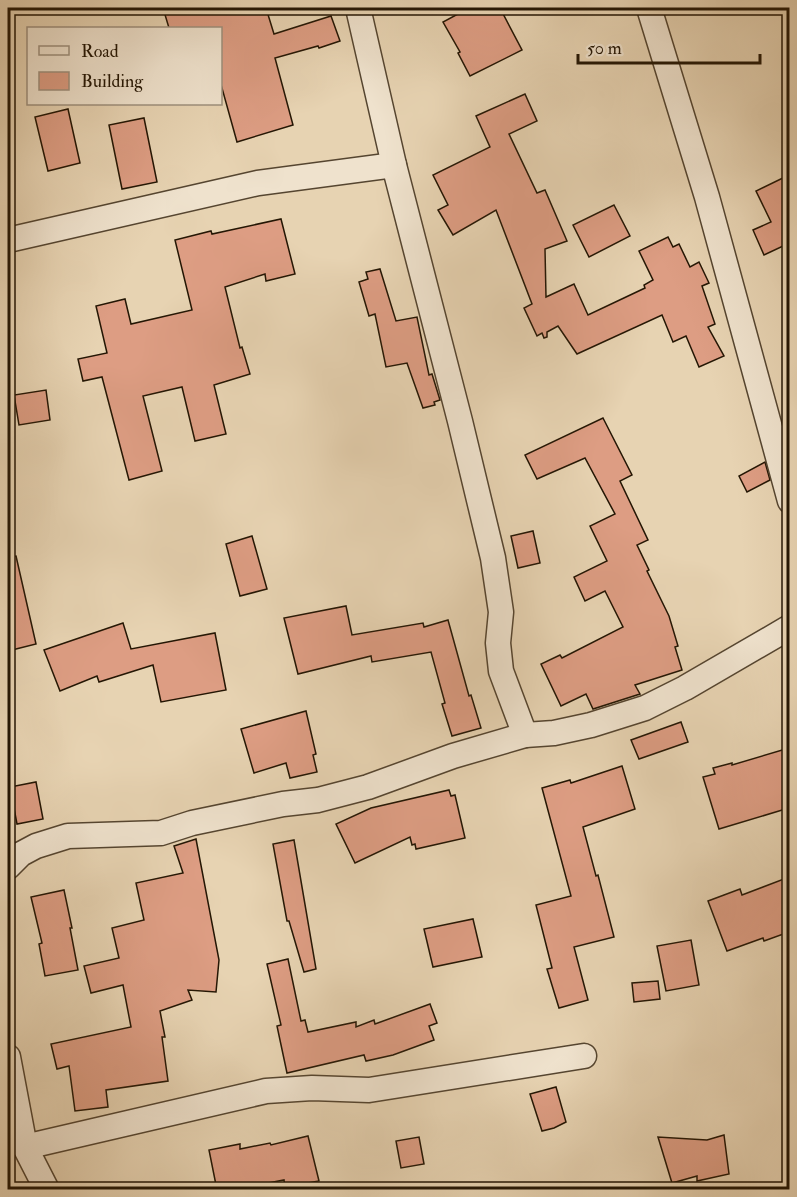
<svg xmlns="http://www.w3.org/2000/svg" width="797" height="1197" font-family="'IM FELL Double Pica',serif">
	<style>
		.building { fill: #dd9d83; stroke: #241604; stroke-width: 1.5 }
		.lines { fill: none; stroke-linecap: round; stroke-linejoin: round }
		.street-casing { stroke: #554530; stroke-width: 27 }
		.street { stroke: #efe2cd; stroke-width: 24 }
	</style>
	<rect width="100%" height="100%" fill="#e7d3b2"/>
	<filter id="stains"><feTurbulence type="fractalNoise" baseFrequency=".00333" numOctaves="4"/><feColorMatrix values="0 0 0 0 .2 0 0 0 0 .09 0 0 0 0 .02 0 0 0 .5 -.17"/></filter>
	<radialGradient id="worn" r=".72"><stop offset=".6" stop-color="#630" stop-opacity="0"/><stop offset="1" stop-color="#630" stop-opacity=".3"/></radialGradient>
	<g class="building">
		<path d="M163 8H266L274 34 331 16 340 41 319 48 318 46 275 58 293 125 237 142 220 81V28H169Z"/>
		<path d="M469 8H500L522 50 470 76 458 53 460 52 443 22Z"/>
		<path d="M525 94 537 121 509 134 537 193 545 190 567 241 545 249 546 297 574 284 588 315 645 288 644 285 653 280 639 251 668 237 673 247 679 244 690 267 699 262 709 283 702 286 715 324 708 327 724 356 699 367 686 336 673 342 662 315 577 354 558 326 547 332V337L544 338 542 333 537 336 524 308 532 304 496 210 453 235 438 210 448 205 433 175 490 147 476 116Z"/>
		<path d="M68 109 80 163 48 171 35 117Z"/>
		<path d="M144 118 157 182 122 189 109 125Z"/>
		<path d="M789 175V260L783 246 764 255 753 230 771 222 756 191Z"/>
		<path d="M614 205 630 236 589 257 573 225Z"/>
		<path d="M281 219 295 274 266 281 265 274 225 287 240 348 242 347 250 374 214 385 226 434 195 441 182 387 143 396 162 471 129 480 102 377 83 381 78 359 107 353 96 306 125 299 131 324 192 310 175 240 211 231 212 234Z"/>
		<path d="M380 269 396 321 417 317 429 375 432 374 440 400 434 402 435 405 423 408 407 363 386 367 375 314 369 316 359 282 368 279 366 272Z"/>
		<path d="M46 390 50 420 19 425 14 395Z"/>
		<path d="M603 418 632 475 620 481 648 540 637 545 649 570 647 571 669 616 678 646 675 647 682 670 635 685 640 694 593 709 586 694 561 706 541 664 560 655 562 658 623 627 605 591 585 601 574 577 607 561 590 526 615 514 585 458 537 479 525 455Z"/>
		<path d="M765 462 770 480 747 492 739 476Z"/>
		<path d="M533 531 540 563 518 568 511 536Z"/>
		<path d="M252 536 267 589 240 596 226 544Z"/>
		<path d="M16 556 36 644 8 651V557Z"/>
		<path d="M346 606 352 635 423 623 424 627 448 620 469 696 471 695 481 728 452 736 442 704 445 703 431 652 372 662 371 656 298 674 284 618Z"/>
		<path d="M123 623 131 649 215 633 226 690 161 702 153 665 99 682 97 676 60 691 44 650Z"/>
		<path d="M306 711 316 754 313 755 317 772 290 778 286 763 254 773 241 729Z"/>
		<path d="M681 722 688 742 639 759 631 740Z"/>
		<path d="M789 748V808L719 829 703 777 715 774 713 768 732 763V765Z"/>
		<path d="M622 766 635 809 583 827 596 876 598 875 614 937 574 947 588 1000 559 1008 547 969 552 968 536 905 571 896 542 788 570 780 571 783Z"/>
		<path d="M36 782 43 819 17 824 10 787Z"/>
		<path d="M449 790 451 796 455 795 465 838 416 849 415 844 412 845 410 837 355 863 336 824 371 808Z"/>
		<path d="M196 839 219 960 216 992 188 990 192 1000 160 1011 165 1037H162L168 1081 106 1090 108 1107 75 1111 69 1066 57 1069 51 1044 131 1027 123 985 91 993 84 966 119 958 112 928 144 920 136 883 183 873 174 846Z"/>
		<path d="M294 840 316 969 304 972 289 921H287L273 844Z"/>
		<path d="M789 877V932L764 941 763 938 727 951 708 901 740 889 742 895Z"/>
		<path d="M64 890 72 928H70L78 970 45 976 39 944 42 943 31 897Z"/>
		<path d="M473 919 482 957 433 967 424 929Z"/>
		<path d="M691 940 699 985 666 991 657 946Z"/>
		<path d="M288 959 301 1021 305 1020 308 1032 356 1022V1027L374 1020 375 1024 430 1004 437 1023 429 1026 434 1040 393 1055 366 1061 364 1055 287 1073 277 1026 281 1025 267 964Z"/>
		<path d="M658 981 660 999 634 1002 632 983Z"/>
		<path d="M556 1087 566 1122 554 1128 542 1131 530 1094Z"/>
		<path d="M724 1135 729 1174 697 1181V1176L672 1183 658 1137 707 1140Z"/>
		<path d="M308 1136 319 1181 285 1187 284 1180 247 1187 248 1190H217L209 1150 240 1144V1149L270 1143 271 1145Z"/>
		<path d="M419 1137 424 1164 401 1168 396 1141Z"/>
	</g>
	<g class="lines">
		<defs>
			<g id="street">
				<path d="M358 8 394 165 460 421 493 558 501 612 498 643 501 671 525 735"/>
				<path d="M649 8 707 197 790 501"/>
				<path d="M8 240 258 183 394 165"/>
				<path d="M8 867 21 854 36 846 68 836 161 833 192 823 283 804 318 800 368 787 453 756 525 735 554 733 591 725 645 708 685 688 790 627"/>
				<path d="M8 1057 25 1147 47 1190"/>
				<path d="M25 1147 266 1091 312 1088 369 1090 584 1056"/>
			</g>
		</defs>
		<use href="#street" class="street-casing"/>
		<use href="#street" class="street"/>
	</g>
	<rect width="797" height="1197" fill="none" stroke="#e7d3b2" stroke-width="30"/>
	<rect x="9" y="9" width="779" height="1179" fill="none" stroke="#241604" stroke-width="3"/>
	<rect x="15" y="15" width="767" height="1167" fill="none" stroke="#241604" stroke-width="1.5"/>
	<rect x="27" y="27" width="195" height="78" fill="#efe2cd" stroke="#9e907d" stroke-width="1.5"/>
	<rect x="39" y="46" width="30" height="9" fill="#efe2cd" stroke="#9e907d" stroke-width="1.5"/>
	<text x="81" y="57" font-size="18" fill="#241604">Road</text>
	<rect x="39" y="72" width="30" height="18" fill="#dd9d83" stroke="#9e907d" stroke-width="1.5"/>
	<text x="81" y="87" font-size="18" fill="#241604">Building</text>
	<path d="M578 54v9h182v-9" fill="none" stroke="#241604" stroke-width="3"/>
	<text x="587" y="54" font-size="18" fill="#241604" stroke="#efe2cd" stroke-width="4.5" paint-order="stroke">50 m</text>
	<rect width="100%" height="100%" filter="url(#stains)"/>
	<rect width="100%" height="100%" fill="url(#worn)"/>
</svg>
